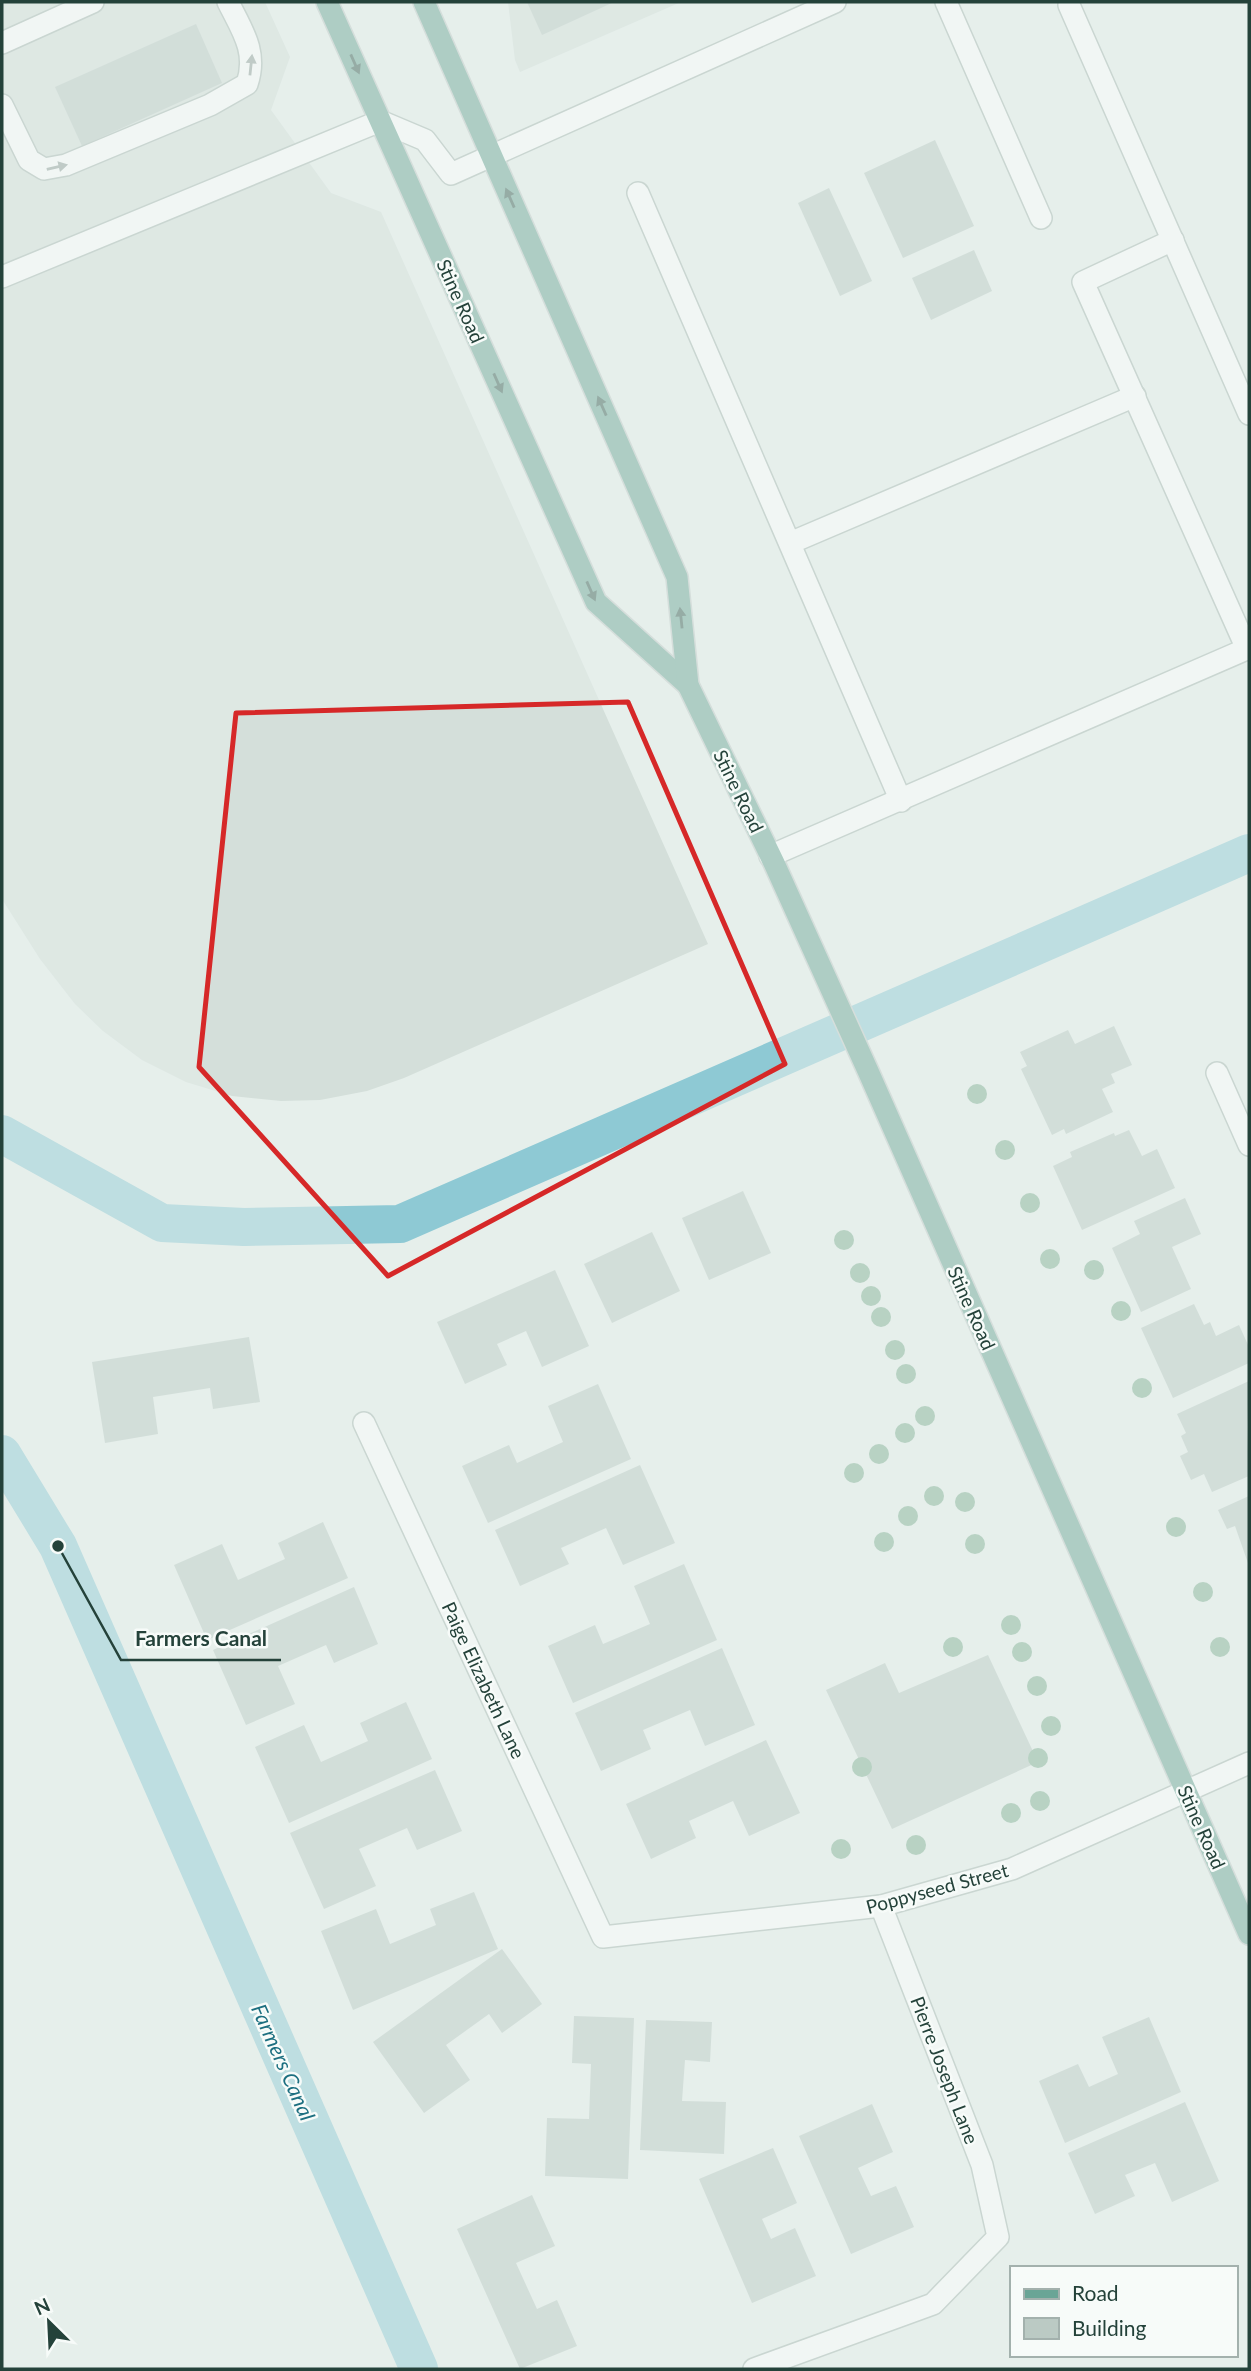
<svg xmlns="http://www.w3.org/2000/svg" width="1251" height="2371" font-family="Lato,sans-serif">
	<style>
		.built { fill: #d4dfda }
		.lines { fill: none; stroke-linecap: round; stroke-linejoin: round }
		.canal { stroke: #8ec9d4; stroke-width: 38 }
		.building { fill: #bbcac4 }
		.minor-casing { stroke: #a8b8b2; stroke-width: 24 }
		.major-casing { stroke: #c2cac8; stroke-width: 24 }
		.minor { stroke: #fff; stroke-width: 21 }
		.major { stroke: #6aa596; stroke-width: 21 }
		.tree { fill: #80af93 }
		.oneway { fill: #365b51 }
		.oneway2 { fill: #92a09c }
		.marked { fill: none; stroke: #d62828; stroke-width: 5; stroke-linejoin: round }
		.labels { text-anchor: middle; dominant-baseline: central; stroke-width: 5; stroke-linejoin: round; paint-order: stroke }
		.street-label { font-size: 19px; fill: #24423a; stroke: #f7fbf9 }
		.water-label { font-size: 21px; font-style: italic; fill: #1c6f80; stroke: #f7fbf9 }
		.leader { fill: none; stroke: #24423a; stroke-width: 2.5 }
		.callout-dot { fill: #24423a; stroke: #f7fbf9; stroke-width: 2.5 }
		.callout-label { font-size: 21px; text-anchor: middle; font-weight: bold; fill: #24423a; stroke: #f7fbf9; stroke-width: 5; stroke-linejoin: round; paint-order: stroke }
	</style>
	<rect width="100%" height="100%" fill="#e6efeb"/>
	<g class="built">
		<path d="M2 2H265L290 57 271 110 331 193 381 212 708 944 404 1078 367 1091 320 1100 281 1101 232 1096 186 1082 142 1060 103 1031 75 1004 40 959 2 899Z"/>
		<path d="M508 2H681L520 72 515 60Z"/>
	</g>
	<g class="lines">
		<g class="canal">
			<path d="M2 1134 162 1223 244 1227 400 1224 1249 853"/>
			<path d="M2 1454 58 1546 419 2369"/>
		</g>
	</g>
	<g class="building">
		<path d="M527 2H614L542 35Z"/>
		<path d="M196 24 222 83 82 146 55 87Z"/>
		<path d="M935 140 974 226 903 258 864 173Z"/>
		<path d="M829 188 872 281 840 296 798 203Z"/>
		<path d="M974 250 992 291 931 320 912 278Z"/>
		<path d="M1114 1026 1132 1065 1111 1074 1115 1083 1102 1089 1113 1112 1066 1134 1064 1129 1052 1135 1021 1069 1027 1066 1020 1052 1068 1030 1075 1044Z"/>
		<path d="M1129 1130 1142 1156 1157 1149 1175 1188 1082 1230 1053 1166 1072 1157 1070 1152 1114 1133 1115 1136Z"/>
		<path d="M743 1191 771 1253 709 1280 682 1218Z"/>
		<path d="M1185 1198 1201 1234 1172 1247 1191 1289 1141 1312 1112 1248 1140 1234 1134 1221Z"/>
		<path d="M652 1232 680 1291 612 1323 584 1264Z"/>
		<path d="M555 1270 589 1346 542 1367 526 1331 497 1344 507 1365 465 1384 437 1322Z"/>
		<path d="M1194 1304 1204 1325 1210 1322 1216 1336 1239 1325 1249 1347V1363L1173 1398 1141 1328Z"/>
		<path d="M249 1337 260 1402 213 1409 210 1388 153 1397 158 1434 105 1443 92 1362Z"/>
		<path d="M1249 1381 1247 1427 1249 1476 1212 1492 1204 1474 1191 1480 1180 1456 1188 1452 1181 1436 1186 1433 1177 1414Z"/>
		<path d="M598 1384 631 1459 488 1523 462 1466 509 1445 517 1463 563 1442 548 1406Z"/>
		<path d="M640 1465 675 1543 623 1565 606 1528 561 1548 569 1564 520 1586 495 1530Z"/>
		<path d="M1249 1496V1566L1235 1526 1227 1529 1218 1510Z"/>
		<path d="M323 1522 348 1578 207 1640 174 1565 222 1544 238 1580 285 1559 278 1543Z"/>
		<path d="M684 1564 717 1640 573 1703 548 1646 595 1625 603 1644 650 1624 634 1586Z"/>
		<path d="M354 1587 378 1644 334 1663 326 1645 278 1666 295 1704 246 1725 213 1650Z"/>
		<path d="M722 1648 755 1725 705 1746 690 1710 643 1730 651 1749 601 1771 575 1713Z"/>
		<path d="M988 1655 1038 1762 892 1829 826 1690 885 1663 899 1693Z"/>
		<path d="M406 1702 432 1759 289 1823 255 1747 304 1725 321 1762 368 1741 360 1723Z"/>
		<path d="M766 1740 800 1813 749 1836 733 1801 689 1821 696 1838 651 1859 626 1804Z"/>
		<path d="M435 1770 462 1831 417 1850 407 1828 359 1849 376 1886 324 1909 290 1833Z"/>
		<path d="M474 1892 498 1949 353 2010 321 1931 376 1909 390 1944 436 1925 430 1909Z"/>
		<path d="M502 1949 542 2004 502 2033 489 2014 446 2045 470 2080 424 2113 373 2042Z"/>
		<path d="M574 2016 634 2018 628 2179 545 2176 547 2118 589 2119 591 2064 572 2063Z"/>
		<path d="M1149 2017 1181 2092 1065 2143 1039 2081 1078 2064 1089 2087 1118 2074 1102 2037Z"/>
		<path d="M646 2020 712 2022 710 2062 685 2060 682 2101 726 2102 724 2154 640 2150Z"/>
		<path d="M1185 2102 1219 2181 1172 2202 1155 2163 1125 2175 1135 2196 1095 2214 1068 2153Z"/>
		<path d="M872 2104 893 2152 858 2168 871 2196 896 2186 914 2227 851 2254 799 2136Z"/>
		<path d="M773 2148 797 2203 762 2219 771 2239 795 2228 816 2276 752 2303 699 2179Z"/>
		<path d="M532 2195 555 2246 516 2263 537 2309 557 2300 577 2346 520 2369 457 2229Z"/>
	</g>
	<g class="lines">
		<defs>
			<g id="minor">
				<path d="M946 2 1041 218"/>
				<path d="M1069 5 1249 414"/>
				<path d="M2 43 93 2"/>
				<path d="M2 105 29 160 44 169 66 165 210 105 247 84C258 52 242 30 228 2"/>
				<path d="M638 193 901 801"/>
				<path d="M1173 240 1083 282 1247 649"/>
				<path d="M2 277 380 121 425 140 451 174 835 2"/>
				<path d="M790 543 1135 396"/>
				<path d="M770 856 1249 648"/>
				<path d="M1217 1073 1249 1145"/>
				<path d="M364 1423 603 1937 881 1906 1012 1869 1249 1763"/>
				<path d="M754 2369 933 2304 998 2237 982 2165 881 1906"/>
			</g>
			<g id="major">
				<path d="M327 2 596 602 688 685"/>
				<path d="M424 2 677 577 688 685 774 863 868 1071 1249 1934"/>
			</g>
		</defs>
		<use href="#minor" class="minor-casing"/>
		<use href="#major" class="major-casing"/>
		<use href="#minor" class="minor"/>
		<use href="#major" class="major"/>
	</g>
	<g class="tree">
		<circle cx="977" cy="1094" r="10"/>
		<circle cx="1005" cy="1150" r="10"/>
		<circle cx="1030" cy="1203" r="10"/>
		<circle cx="844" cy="1240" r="10"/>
		<circle cx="1050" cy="1259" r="10"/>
		<circle cx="1094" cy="1270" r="10"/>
		<circle cx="860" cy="1273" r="10"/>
		<circle cx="871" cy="1296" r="10"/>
		<circle cx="1121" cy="1311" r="10"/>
		<circle cx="881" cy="1317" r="10"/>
		<circle cx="895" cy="1350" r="10"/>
		<circle cx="906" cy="1374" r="10"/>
		<circle cx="1142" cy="1388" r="10"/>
		<circle cx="925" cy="1416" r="10"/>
		<circle cx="905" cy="1433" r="10"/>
		<circle cx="879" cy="1454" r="10"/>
		<circle cx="854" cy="1473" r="10"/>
		<circle cx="934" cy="1496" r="10"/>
		<circle cx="965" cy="1502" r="10"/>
		<circle cx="908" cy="1516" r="10"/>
		<circle cx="1176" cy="1527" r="10"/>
		<circle cx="884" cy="1542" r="10"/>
		<circle cx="975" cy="1544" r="10"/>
		<circle cx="1203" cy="1592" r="10"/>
		<circle cx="1011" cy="1625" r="10"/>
		<circle cx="953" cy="1647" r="10"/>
		<circle cx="1220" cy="1647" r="10"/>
		<circle cx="1022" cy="1652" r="10"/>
		<circle cx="1037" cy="1686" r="10"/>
		<circle cx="1051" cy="1726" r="10"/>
		<circle cx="1038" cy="1758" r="10"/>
		<circle cx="862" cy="1767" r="10"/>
		<circle cx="1040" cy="1801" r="10"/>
		<circle cx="1011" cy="1813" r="10"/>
		<circle cx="916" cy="1845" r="10"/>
		<circle cx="841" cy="1849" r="10"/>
	</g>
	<defs><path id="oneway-solid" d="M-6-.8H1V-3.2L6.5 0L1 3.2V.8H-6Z" transform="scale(1.75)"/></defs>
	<g class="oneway">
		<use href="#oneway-solid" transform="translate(355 64) rotate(66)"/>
		<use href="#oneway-solid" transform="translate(510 198) rotate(-114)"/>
		<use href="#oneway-solid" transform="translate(498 383) rotate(66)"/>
		<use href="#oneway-solid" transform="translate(602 406) rotate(-114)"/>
		<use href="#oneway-solid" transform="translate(591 591) rotate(66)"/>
		<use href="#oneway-solid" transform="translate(681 618) rotate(-96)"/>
	</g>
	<g class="oneway2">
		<use href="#oneway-solid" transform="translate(251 65) rotate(-84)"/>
		<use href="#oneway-solid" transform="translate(57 167) rotate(-13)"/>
	</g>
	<path d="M0 0H1251V2371H0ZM628 702 785 1064 388 1276 199 1067 236 713Z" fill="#e6efeb" fill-opacity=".55" fill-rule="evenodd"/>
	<path class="marked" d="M628 702 785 1064 388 1276 199 1067 236 713Z"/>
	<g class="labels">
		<g class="street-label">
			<text transform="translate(461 301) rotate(66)">Stine Road</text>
			<text transform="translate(739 791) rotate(64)">Stine Road</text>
			<text transform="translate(972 1308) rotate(66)">Stine Road</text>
			<text transform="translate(484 1680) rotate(65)">Paige Elizabeth Lane</text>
			<text transform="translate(1202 1827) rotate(66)">Stine Road</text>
			<text transform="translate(937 1888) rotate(-15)">Poppyseed Street</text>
			<text transform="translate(945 2070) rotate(69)">Pierre Joseph Lane</text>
		</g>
		<g class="water-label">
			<text transform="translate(284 2062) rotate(66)">Farmers Canal</text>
		</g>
	</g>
	<path class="leader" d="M58 1546L121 1660H281"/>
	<circle class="callout-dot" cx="58" cy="1546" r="7"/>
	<g class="callout-label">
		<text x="201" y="1646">Farmers Canal</text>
	</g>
	<rect width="1251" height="2371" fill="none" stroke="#24423a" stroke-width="7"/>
	<rect x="1010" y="2266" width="228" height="91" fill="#f7fbf9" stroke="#a3b1ad" stroke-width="2"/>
	<rect x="1024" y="2289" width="35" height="10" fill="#6aa596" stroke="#a3b1ad" stroke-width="2"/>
	<text x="1072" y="2301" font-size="21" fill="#24423a">Road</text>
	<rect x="1024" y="2318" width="35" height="21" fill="#bbcac4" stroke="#a3b1ad" stroke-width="2"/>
	<text x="1072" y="2336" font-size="21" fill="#24423a">Building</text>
	<g transform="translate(49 2322) rotate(336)" stroke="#f7fbf9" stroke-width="5" paint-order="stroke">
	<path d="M0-5L12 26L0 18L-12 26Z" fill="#24423a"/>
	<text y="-10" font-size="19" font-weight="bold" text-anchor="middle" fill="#24423a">N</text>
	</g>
</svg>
